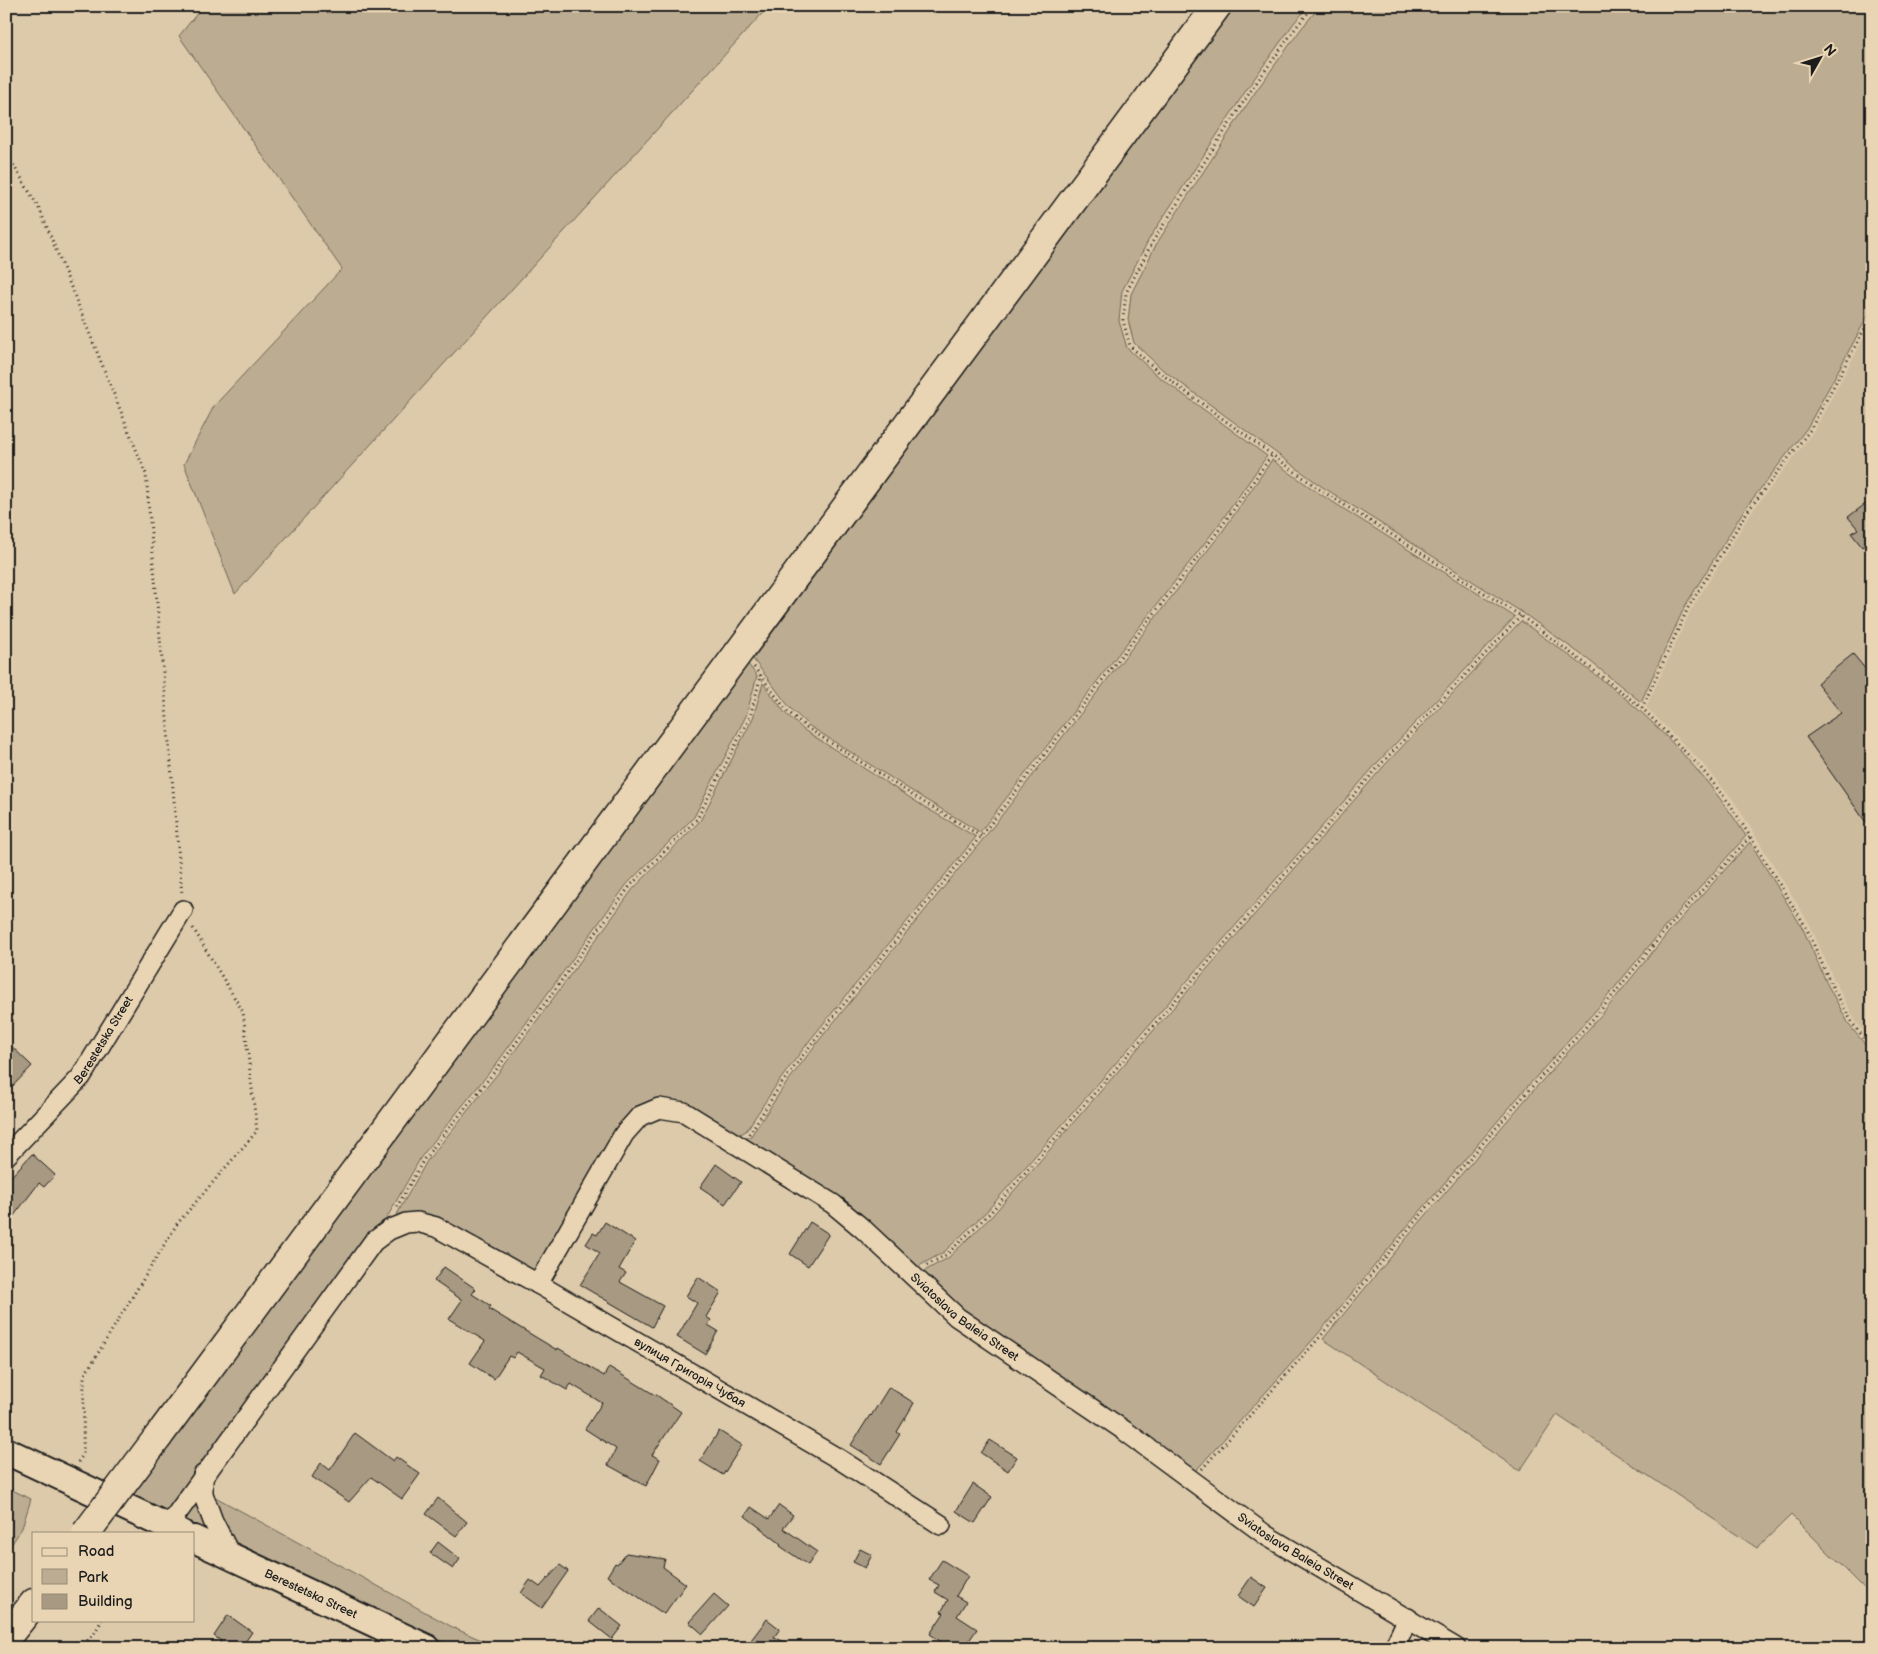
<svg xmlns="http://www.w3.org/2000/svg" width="1878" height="1654" font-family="'Balsamiq Sans',sans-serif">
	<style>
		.built { fill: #cdbb9e }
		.green { fill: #bcad92; stroke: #6c6457 }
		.building { fill: #a79982; stroke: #1c1c1c }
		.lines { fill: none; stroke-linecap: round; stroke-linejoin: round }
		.minor-casing { stroke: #1c1c1c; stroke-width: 22 }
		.secondary-casing { stroke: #1c1c1c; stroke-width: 30 }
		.trunk-casing { stroke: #1c1c1c; stroke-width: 31 }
		.path { stroke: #1c1c1c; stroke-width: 3; stroke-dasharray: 1 4; stroke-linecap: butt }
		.minor { stroke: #e9d5b3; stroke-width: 19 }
		.secondary { stroke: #e9d5b3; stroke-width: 26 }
		.trunk { stroke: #e9d5b3; stroke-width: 28 }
		.trunk-bridge-casing { stroke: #1c1c1c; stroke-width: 31; stroke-linecap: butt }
		.trunk-bridge { stroke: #e9d5b3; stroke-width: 28 }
		.labels { text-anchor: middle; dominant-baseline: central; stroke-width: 5; stroke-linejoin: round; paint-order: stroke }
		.street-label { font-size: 12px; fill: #1c1c1c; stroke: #e9d5b3 }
	</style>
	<rect width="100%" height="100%" fill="#ddcaaa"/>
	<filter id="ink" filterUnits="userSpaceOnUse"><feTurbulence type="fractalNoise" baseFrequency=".02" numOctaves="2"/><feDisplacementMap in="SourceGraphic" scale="10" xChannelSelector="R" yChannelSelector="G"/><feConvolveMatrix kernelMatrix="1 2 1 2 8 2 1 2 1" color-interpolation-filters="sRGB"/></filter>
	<g filter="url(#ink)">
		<path class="built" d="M1872 323V1041L1856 1022 1834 980 1810 925 1734 801 1703 764 1646 707 1691 610 1750 514 1813 432Z"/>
		<g class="green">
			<path d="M203 6H769L235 594 184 464 214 406 342 269 179 36Z"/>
			<path d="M1235 6H1309L1294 23 1249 86 1149 239 1122 291 1119 321 1127 348 1158 376 1267 456 1217 527 980 832 926 800 808 725 790 708 753 659Z"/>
			<path d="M1320 6H1872V308L1807 428 1744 510 1685 606 1641 702 1586 658 1523 613 1321 486 1163 370 1134 343 1128 320 1131 294 1157 243 1256 91 1301 29Z"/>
			<path d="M1272 460 1317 492 1515 617 1378 762 987 1211 944 1252 912 1270 739 1142 751 1136 783 1088 816 1044 984 838 1222 532Z"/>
			<path d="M1521 621C1561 650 1603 678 1640 711 1680 748 1717 790 1746 836L1663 929 1597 1009 1527 1087 1410 1223 1317 1335 1191 1476 959 1314 917 1275 948 1258 992 1216 1383 767Z"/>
			<path d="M748 664 757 676 746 716 694 817 627 884 497 1063 421 1157 380 1230 170 1514 132 1496Z"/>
			<path d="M763 683 785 713 804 730 923 806 976 837 810 1040 777 1084 746 1131 733 1138 685 1109 638 1113 538 1278 438 1222 392 1223 427 1161 503 1067 633 889 700 821 753 718Z"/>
			<path d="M1750 842 1803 929 1827 984 1850 1026 1872 1053V1596L1791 1515 1757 1548 1557 1415 1520 1471 1323 1339 1415 1228 1532 1092 1603 1013 1668 933Z"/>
			<path d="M6 1487 31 1499 22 1528 6 1553Z"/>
			<path d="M199 1491 215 1535 179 1519Z"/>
			<path d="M208 1493 456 1629 500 1648H456L228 1541Z"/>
		</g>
		<g class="building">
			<path d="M1872 499V546L1868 542 1862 547 1851 533 1858 529 1848 517Z"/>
			<path d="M1853 654 1872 677V831L1806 737 1841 713 1817 683Z"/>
			<path d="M6 1041 32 1066 6 1093Z"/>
			<path d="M32 1154 55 1175 44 1187 39 1183 6 1226V1182Z"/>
			<path d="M716 1164 741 1182 725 1204 700 1187Z"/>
			<path d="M605 1222 635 1241 619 1269 626 1273 620 1282 663 1306 652 1327 580 1285 600 1253 586 1244 593 1233 597 1235Z"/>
			<path d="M810 1222 829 1234 808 1266 790 1254Z"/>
			<path d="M444 1267 476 1289 472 1294 491 1306 489 1309 557 1350 558 1348 604 1376 609 1367 655 1395V1394L681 1412 652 1455 660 1459 646 1486 608 1465 616 1449 585 1429 602 1403 571 1384 567 1390 541 1375 545 1368 517 1352 513 1358 509 1356 494 1379 470 1363 485 1341 449 1319 462 1300 434 1281Z"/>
			<path d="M698 1277 721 1292 706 1317 711 1320 708 1325 718 1331 705 1354 677 1337 697 1303 686 1296Z"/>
			<path d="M889 1387 914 1403 897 1432 900 1434 881 1464 851 1445 870 1415 871 1416Z"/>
			<path d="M719 1431 742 1445 723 1475 700 1461Z"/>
			<path d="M355 1433 393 1461 396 1457 420 1474 402 1499 371 1477 349 1502 312 1477 321 1463 330 1470Z"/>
			<path d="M990 1440 1017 1457 1008 1471 981 1453Z"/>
			<path d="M973 1484 992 1497 975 1523 956 1511Z"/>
			<path d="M438 1498 467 1522 456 1536 426 1514Z"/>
			<path d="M779 1505 793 1515 783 1528 817 1552 808 1565 780 1546 781 1544 745 1516 751 1507 769 1519Z"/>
			<path d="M438 1542 460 1559 453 1569 430 1553Z"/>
			<path d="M860 1549 872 1555 865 1568 853 1562Z"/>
			<path d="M626 1553 665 1559 663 1567 686 1584 664 1614 607 1576 615 1563 617 1564Z"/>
			<path d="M942 1560 968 1576 956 1596 966 1602 957 1616 977 1629 964 1648H950L930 1634 944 1613 941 1612 948 1600 935 1592 939 1585 929 1580Z"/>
			<path d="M560 1565 568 1571 542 1608 521 1593 530 1580 540 1587Z"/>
			<path d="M1251 1577 1267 1588 1254 1607 1238 1596Z"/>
			<path d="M714 1594 728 1606 703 1634 689 1622Z"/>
			<path d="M599 1608 622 1626 612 1639 589 1621Z"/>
			<path d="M228 1615 252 1632 241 1648H217L221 1641 214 1636Z"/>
			<path d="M767 1619 780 1629 774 1637 797 1648H761L751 1640Z"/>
		</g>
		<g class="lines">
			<defs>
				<g id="minor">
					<path id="s1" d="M6 1156 81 1077 183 910"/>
					<path id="s2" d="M538 1284 624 1134 640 1116 659 1108 684 1112 833 1204 863 1229 957 1317 1125 1431 1267 1536 1456 1648"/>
					<path d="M203 1475V1494L213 1521 231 1556"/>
					<path id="s3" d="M168 1526 373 1242 389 1230 406 1223 417 1222 436 1227 538 1284 839 1459 941 1525"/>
					<path d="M1394 1648 1408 1618"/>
				</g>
				<g id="secondary">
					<path d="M6 1451 181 1533"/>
					<path id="s4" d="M194 1539 427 1648"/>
				</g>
				<g id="trunk">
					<path d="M158 1437 1217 6"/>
					<path d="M6 1638 34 1603"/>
				</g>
			</defs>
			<use href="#minor" class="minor-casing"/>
			<use href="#secondary" class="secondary-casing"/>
			<use href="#trunk" class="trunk-casing"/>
			<g class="path">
				<path d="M1314 6 1297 26 1252 89 1153 241 1126 293 1123 320 1130 346 1160 373 1319 489 1521 616 1583 662 1642 708 1700 767 1730 804 1806 927 1830 982 1853 1024 1872 1048"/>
				<path d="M6 152 40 210 146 474 182 894"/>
				<path d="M754 667 787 711 806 727 925 803 981 836"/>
				<path d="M1642 708 1688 608 1747 512 1810 430 1872 315"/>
				<path d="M749 1134 780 1086 813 1042 981 836 1219 530 1272 455"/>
				<path d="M397 1207 424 1159 500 1065 630 886 697 819 750 717 761 675"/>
				<path d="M927 1265 946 1255 990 1213 1381 764 1521 616"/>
				<path d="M78 1462 83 1455 84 1376 177 1224 257 1131 243 1012 193 928"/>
				<path d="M1202 1469 1319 1338 1412 1225 1529 1090 1600 1011 1665 931 1750 837"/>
				<path d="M81 1648 95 1632 102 1620"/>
			</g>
			<use href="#minor" class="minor"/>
			<use href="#secondary" class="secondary"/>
			<use href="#trunk" class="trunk"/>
			<defs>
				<path id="trunk-bridge" d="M86 1533 158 1437"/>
			</defs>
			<use href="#trunk-bridge" class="trunk-bridge-casing"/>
			<use href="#trunk-bridge" class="trunk-bridge"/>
		</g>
	</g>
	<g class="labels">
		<g class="street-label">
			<text stroke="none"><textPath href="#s1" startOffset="152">Berestetska Street</textPath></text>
			<text stroke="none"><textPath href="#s2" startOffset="592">Sviatoslava Baleia Street</textPath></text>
			<text stroke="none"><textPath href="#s3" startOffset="712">вулиця Григорія Чубая</textPath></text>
			<text stroke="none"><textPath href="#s2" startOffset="998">Sviatoslava Baleia Street</textPath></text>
			<text stroke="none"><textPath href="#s4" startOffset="129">Berestetska Street</textPath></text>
		</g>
	</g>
	<rect width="1878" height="1654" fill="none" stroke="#e9d5b3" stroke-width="25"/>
	<rect x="12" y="12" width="1853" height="1629" fill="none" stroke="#1c1c1c" stroke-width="2" filter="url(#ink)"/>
	<rect x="32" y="1532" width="162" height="90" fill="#e9d5b3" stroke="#978b77"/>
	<rect x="42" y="1548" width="25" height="8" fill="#e9d5b3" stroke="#978b77"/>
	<text x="78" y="1556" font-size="15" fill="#1c1c1c">Road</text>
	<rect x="42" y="1569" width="25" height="15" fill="#bcad92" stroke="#978b77"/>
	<text x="78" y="1582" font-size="15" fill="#1c1c1c">Park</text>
	<rect x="42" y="1594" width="25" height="15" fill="#a79982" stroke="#978b77"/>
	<text x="78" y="1606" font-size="15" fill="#1c1c1c">Building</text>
	<g transform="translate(1820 58) rotate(51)" stroke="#e9d5b3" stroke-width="4" paint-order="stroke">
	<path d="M0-4L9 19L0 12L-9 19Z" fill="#1c1c1c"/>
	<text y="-8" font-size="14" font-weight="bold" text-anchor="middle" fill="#1c1c1c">N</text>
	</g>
</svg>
